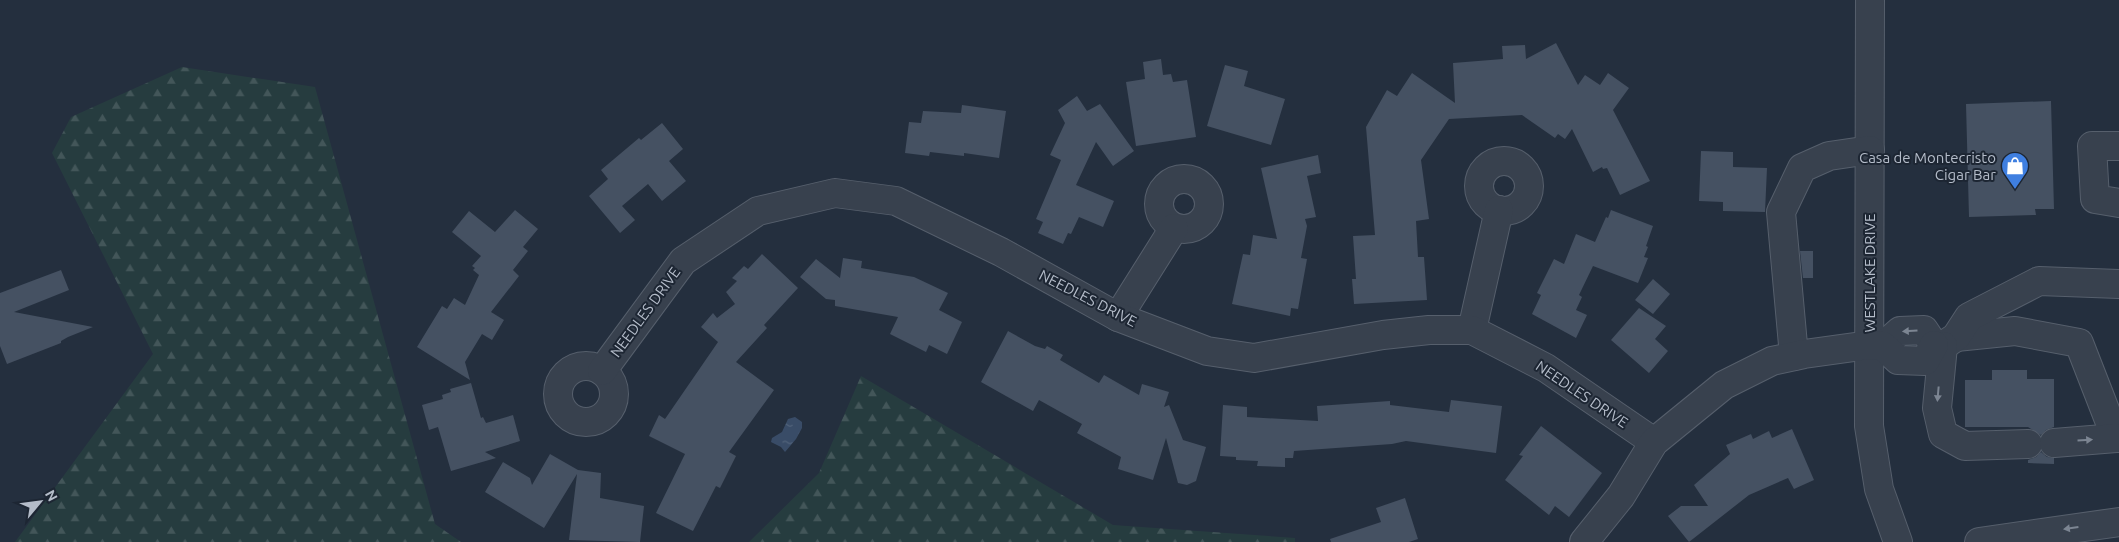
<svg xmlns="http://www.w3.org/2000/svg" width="2119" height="542" font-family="Ubuntu,sans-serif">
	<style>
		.forest { fill: url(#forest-firs) }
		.water { fill: url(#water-ripples) }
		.building { fill: #455162 }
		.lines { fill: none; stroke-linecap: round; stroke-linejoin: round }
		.minor-casing { stroke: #565f6c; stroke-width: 30 }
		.minor { stroke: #38414e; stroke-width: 28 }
		.oneway { fill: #7c8592 }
		.labels { text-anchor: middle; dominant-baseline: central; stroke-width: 4; stroke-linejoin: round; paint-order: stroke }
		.poi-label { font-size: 15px; fill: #b4bcc9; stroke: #1d2633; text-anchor: end }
		.street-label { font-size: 15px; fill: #b4bcc9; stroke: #1d2633 }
	</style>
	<defs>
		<pattern id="forest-firs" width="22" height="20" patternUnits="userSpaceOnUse" patternTransform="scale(1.25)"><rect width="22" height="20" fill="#263c3f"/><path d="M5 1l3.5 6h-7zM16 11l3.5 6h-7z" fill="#435659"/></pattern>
		<pattern id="water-ripples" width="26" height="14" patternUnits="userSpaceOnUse" patternTransform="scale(1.25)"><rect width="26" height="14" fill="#394c67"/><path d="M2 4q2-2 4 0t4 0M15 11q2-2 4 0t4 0" fill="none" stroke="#53647b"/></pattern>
	</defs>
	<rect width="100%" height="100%" fill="#242f3e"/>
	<g class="forest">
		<path d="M182 67 315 87 435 524 461 542H15L153 354 52 153 71 117Z"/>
		<path d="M861 376 1113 525 1295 538V542H749L819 473Z"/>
	</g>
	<path class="water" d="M795 417 802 422V428L796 439 785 452 781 447 771 442 772 438 782 432 788 419Z"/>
	<g class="building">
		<path d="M1556 43 1578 85 1585 75 1600 85 1608 73 1629 88 1613 110 1650 181 1620 195 1607 168 1603 169 1602 167 1593 172 1572 129 1565 139 1558 134 1555 138 1522 115 1449 119 1421 160 1429 219 1416 221 1418 257H1424L1427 300 1354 304 1352 279H1356L1353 236 1375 235 1366 127 1387 90 1397 96 1412 73 1455 103 1453 63 1503 59 1502 46 1525 45 1526 59Z"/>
		<path d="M1161 59 1163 75 1171 74 1173 82 1187 80 1196 137 1136 146 1126 82 1145 79 1143 62Z"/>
		<path d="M1225 65 1248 71 1244 86 1285 99 1271 145 1207 126Z"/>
		<path d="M1077 96 1087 111 1100 104 1134 151 1113 166 1096 142 1076 185 1114 201 1103 227 1079 217 1071 234 1068 233 1063 244 1038 233 1043 222 1036 219 1061 160 1050 155 1065 123 1058 110Z"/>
		<path d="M2051 101 2054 209H2035L2036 215 1969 217 1966 104Z"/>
		<path d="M962 105 1006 111 999 158 964 153V156L930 152 929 156 905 153 909 122 921 123 923 111 961 113Z"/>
		<path d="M662 123 683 149 669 161 686 181 662 201 648 184 622 206 635 220 620 233 589 196 608 179 601 170 639 138 641 140Z"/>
		<path d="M1701 151 1733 152V167L1767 168 1765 212 1723 211V202L1699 201Z"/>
		<path d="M1318 155 1321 173 1307 176 1316 217 1305 219 1307 226 1301 258 1307 259 1298 309 1291 308 1290 316 1232 304 1243 254 1250 255 1253 235 1277 239 1261 168Z"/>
		<path d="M515 210 538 229 523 247 528 251 513 270 519 276 491 312 504 320 492 340 482 334 465 362 470 380 417 347 442 306 447 309 454 298 465 305 479 275 473 270 475 268 472 266 481 256 452 232 469 211 495 232Z"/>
		<path d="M1611 210 1653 226 1646 246 1648 247 1644 257 1648 258 1638 283 1593 266 1579 295 1582 297 1576 310 1587 315 1576 338 1532 314 1541 295 1537 293 1554 259 1564 264 1576 234 1595 242 1606 217 1608 218Z"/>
		<path d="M1800 251H1813V278H1803Z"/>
		<path d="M762 254 798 288 764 325 767 328 736 362 774 390 729 452 736 456 720 488 716 486 693 531 656 513 685 454 649 436 659 415 665 419 718 342 701 327 713 313 717 318 735 304 726 292 737 281 732 278 744 266 748 269Z"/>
		<path d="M843 258 862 261 861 268 914 277 948 293 939 310 962 322 947 354 929 345 926 352 890 334 898 317 835 306V300L826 299 800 277 816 259 840 278Z"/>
		<path d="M61 270 69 290 14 312 93 327 68 337 61 341V343L7 364 0 346V293Z"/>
		<path d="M1653 279 1670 294 1653 314 1635 300Z"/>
		<path d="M1639 308 1666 326 1655 339 1668 351 1649 373 1611 340Z"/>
		<path d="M1008 331 1035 346 1045 349 1047 346 1063 355 1060 360 1099 383 1104 375 1139 395 1142 384 1169 392 1164 407 1169 405 1183 440 1206 447 1196 481 1187 485 1178 483 1166 438 1153 480 1118 469 1121 457 1077 433 1082 424 1039 400 1033 411 981 382Z"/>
		<path d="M1992 370H2027V379H2054V427L2046 430 2041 435 2028 427H1965V380H1992Z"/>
		<path d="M471 383 481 418 483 417 486 423 513 415 520 441 485 452 496 458 451 471 438 427 429 430 422 405 443 399 442 395 451 392 450 389Z"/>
		<path d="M1451 400 1502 406 1496 453 1406 441 1392 444 1294 451 1293 458H1285V467L1257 466 1258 461 1236 460V457L1220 456 1223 405 1247 407V417L1318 421 1317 406 1390 401V405L1449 412Z"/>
		<path d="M1541 426 1602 473 1569 517 1555 506 1549 515 1505 480 1523 456 1519 455Z"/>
		<path d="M1792 429 1814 480 1794 489 1788 478 1749 495 1689 542 1668 516 1681 506H1708L1694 485 1730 454 1726 445 1751 434 1753 439 1769 431 1772 438Z"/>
		<path d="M2041 452 2047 457 2054 458V464L2028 463V460L2036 457Z"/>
		<path d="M550 454 578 470 601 473 600 498 644 506 640 542 569 540 577 474 544 528 485 492 503 462 530 478 532 485Z"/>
		<path d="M1405 498 1418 539 1409 542H1331L1330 539 1381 522 1376 508Z"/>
	</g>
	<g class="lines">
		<defs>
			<g id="minor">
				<path d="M1870 0 1869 426 1879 489 1898 542"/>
				<path d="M2119 146H2092L2095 199 2119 203"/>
				<circle cx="1504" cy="186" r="25"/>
				<circle cx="1184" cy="204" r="25"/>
				<path d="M1118 317 1174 228"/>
				<path d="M1472 330 1499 210"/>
				<path d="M1956 337 2015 331 2079 343 2116 438H2119"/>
				<path d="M1947 343 1956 337 1969 317 2039 281 2119 284"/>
				<path d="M1883 346 1900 331 1924 330 1934 345"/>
				<path d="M1943 346 1937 408 1943 434 1965 446 2028 444"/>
				<path d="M1794 356 1781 212 1802 168 1829 156 1870 150"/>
				<circle cx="586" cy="394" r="28"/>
				<path d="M602 371 683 261 758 211 835 193 896 201 1001 252 1118 317 1207 351 1254 358 1383 335 1429 330H1472L1546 368 1654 442"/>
				<path d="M2054 443 2116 438"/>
				<path d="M1584 542 1621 496 1654 442 1724 385 1772 361 1804 354 1869 345 1883 346 1898 360 1925 361 1934 345"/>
				<path d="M1979 542 2119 522"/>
			</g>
		</defs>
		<use href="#minor" class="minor-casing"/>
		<use href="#minor" class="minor"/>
	</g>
	<defs><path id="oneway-solid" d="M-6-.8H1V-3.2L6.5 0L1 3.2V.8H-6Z" transform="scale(1.25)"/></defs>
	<g class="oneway">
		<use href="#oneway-solid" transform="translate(1910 331) rotate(177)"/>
		<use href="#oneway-solid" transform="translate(1938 394) rotate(95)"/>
		<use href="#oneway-solid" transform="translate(2085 440) rotate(-4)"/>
		<use href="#oneway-solid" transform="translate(2071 528) rotate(172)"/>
	</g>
	<defs>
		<symbol id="shop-pin" viewBox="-11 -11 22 30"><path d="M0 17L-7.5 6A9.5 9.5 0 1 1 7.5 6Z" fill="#3f7fe0" stroke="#1d2633"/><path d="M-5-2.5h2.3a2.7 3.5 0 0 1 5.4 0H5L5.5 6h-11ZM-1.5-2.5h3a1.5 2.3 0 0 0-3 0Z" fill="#fff"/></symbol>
	</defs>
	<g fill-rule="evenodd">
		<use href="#shop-pin" x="1999" y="150" width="32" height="43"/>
	</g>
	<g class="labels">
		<g class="poi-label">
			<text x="1996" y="157">Casa de Montecristo<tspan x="1996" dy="17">Cigar Bar</tspan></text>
		</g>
		<g class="street-label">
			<text transform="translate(1869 273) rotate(-90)">WESTLAKE DRIVE</text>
			<text transform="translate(1088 298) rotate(27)">NEEDLES DRIVE</text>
			<text transform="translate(645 312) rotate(-54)">NEEDLES DRIVE</text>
			<text transform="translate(1582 394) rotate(34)">NEEDLES DRIVE</text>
		</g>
	</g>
	<g transform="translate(40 502) rotate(61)" stroke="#1d2633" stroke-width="4" paint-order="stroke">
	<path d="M0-4L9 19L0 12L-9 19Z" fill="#b4bcc9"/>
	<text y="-8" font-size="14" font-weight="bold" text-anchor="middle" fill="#b4bcc9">N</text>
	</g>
</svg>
